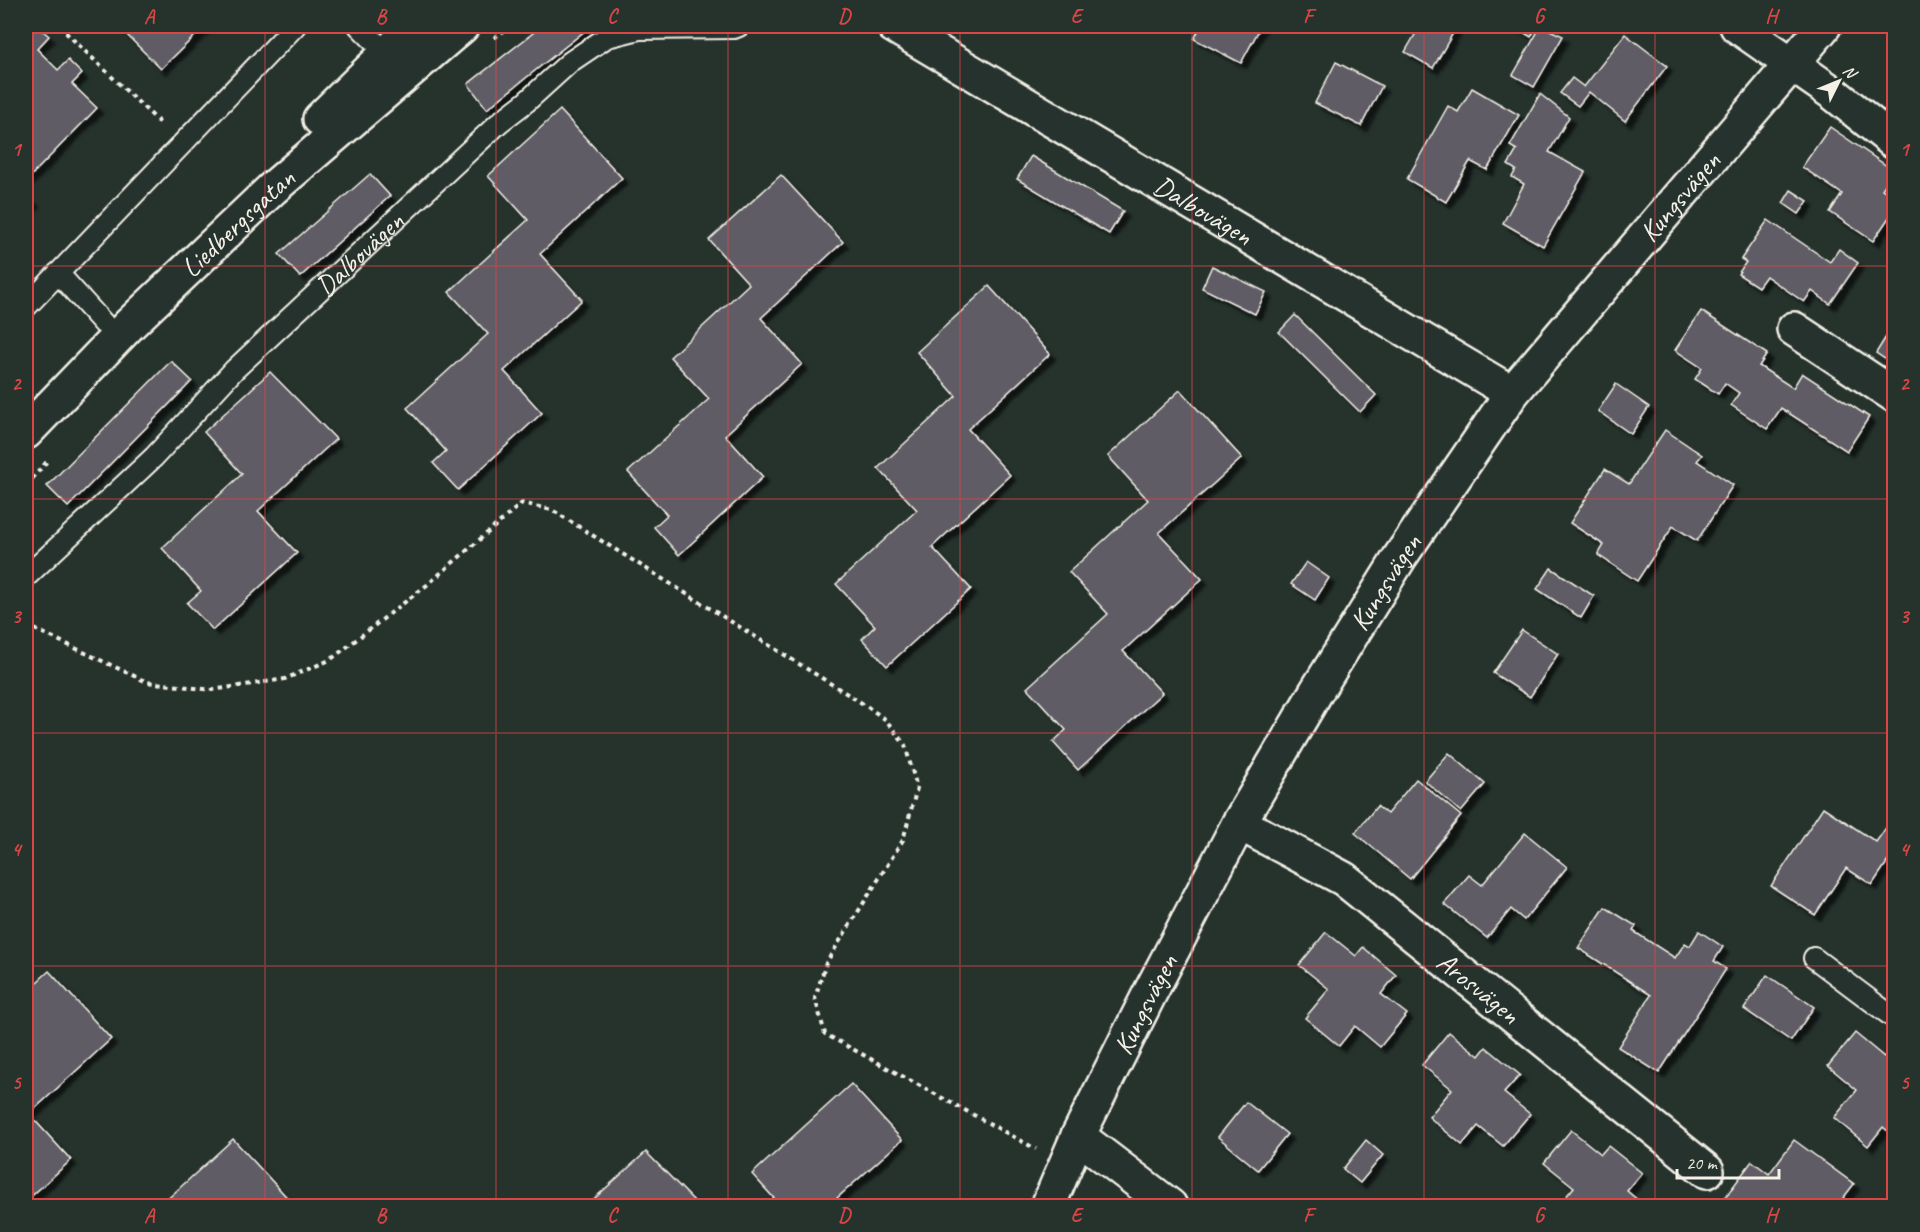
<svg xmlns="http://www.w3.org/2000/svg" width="1920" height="1232" font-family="Caveat,sans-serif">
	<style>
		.building { fill: #605b65; stroke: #f4f1e8; stroke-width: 1.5; filter: url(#shadow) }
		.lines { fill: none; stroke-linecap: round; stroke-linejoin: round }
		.service-casing { stroke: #f4f1e8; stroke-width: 24 }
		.minor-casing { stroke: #f4f1e8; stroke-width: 38 }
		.tertiary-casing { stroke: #f4f1e8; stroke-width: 38 }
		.path { stroke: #f4f1e8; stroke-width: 4; stroke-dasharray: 4.5 4.5; stroke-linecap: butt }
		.service { stroke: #26332d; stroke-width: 20 }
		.minor { stroke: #26332d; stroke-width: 33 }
		.tertiary { stroke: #26332d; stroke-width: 33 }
		.grid { fill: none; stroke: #da4645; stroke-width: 1.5; stroke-opacity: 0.55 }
		.labels { text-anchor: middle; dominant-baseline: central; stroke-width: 6; stroke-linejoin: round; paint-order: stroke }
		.street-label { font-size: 28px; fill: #f4f1e8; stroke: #26332d }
		.neatline { fill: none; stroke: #da4645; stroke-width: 2 }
		.grid-label { font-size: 20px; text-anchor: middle; font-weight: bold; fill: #da4645 }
	</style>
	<defs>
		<filter id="shadow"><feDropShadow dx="5.5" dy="5.5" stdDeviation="1.5" flood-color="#0009"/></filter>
	</defs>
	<rect width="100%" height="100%" fill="#26332d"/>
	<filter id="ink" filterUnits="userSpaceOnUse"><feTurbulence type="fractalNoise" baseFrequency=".0167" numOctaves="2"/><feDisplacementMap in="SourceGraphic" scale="12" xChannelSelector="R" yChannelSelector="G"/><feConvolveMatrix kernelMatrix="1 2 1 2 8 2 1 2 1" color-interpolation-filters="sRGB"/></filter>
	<g filter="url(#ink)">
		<g class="building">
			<path d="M26 26H37L49 36 37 49 58 70 68 60 82 74 72 84 97 108 26 181Z"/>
			<path d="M118 26H205L161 69Z"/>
			<path d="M542 26H591L487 109 468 84Z"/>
			<path d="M1201 26H1261L1241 63 1194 39Z"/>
			<path d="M1420 26H1457L1433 68 1405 52Z"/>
			<path d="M1513 26H1537L1531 37Z"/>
			<path d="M1541 26 1563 36 1534 87 1513 75Z"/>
			<path d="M1625 34 1667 66 1625 121 1589 92 1578 106 1560 93 1572 78 1584 87Z"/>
			<path d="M1336 62 1382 86 1361 126 1315 103Z"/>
			<path d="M1472 88 1519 115 1487 170 1470 161 1446 202 1407 179 1448 106 1458 112Z"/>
			<path d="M1540 94 1569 117 1549 152 1585 172 1543 246 1503 223 1524 184 1512 177 1516 170 1508 165 1517 150 1510 146Z"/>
			<path d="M560 110 622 178 540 254 582 300 504 371 542 413 458 490 433 463 446 451 407 408 488 334 449 292 528 220 488 176Z"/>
			<path d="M1830 127 1894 171 1882 189 1894 197V210L1873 241 1830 212 1842 194 1802 167Z"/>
			<path d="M1031 156 1123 211 1109 234 1017 179Z"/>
			<path d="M370 174 390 196 300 277 279 254Z"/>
			<path d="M781 175 843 242 761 318 802 364 725 435 763 477 679 555 654 527 667 515 628 472 709 399 670 357 749 284 709 240Z"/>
			<path d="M1791 190 1808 201 1799 214 1783 203Z"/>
			<path d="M26 194 34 202 26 211Z"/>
			<path d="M1768 220 1830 262 1839 249 1858 263 1830 304 1812 291 1804 302 1766 276 1758 287 1738 274 1746 262 1741 259Z"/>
			<path d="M1212 266 1266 292 1255 314 1202 288Z"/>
			<path d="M989 286 1050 354 968 429 1010 475 932 547 971 589 887 666 862 639 875 626 836 584 917 510 878 468 956 396 917 352Z"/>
			<path d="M1701 311 1767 354 1759 366 1793 388 1802 373 1869 417 1847 451 1781 408 1767 429 1731 405 1739 393 1725 383 1718 394 1695 379 1702 368 1675 350Z"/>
			<path d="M1295 315 1376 395 1360 412 1279 332Z"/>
			<path d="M1894 324V365L1876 353Z"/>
			<path d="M171 361 192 381 68 507 47 486Z"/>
			<path d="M270 372 336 439 258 511 297 553 213 630 187 603 201 591 162 548 242 474 204 432Z"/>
			<path d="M1616 384 1649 407 1631 434 1598 411Z"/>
			<path d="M1180 390 1242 458 1159 533 1202 579 1123 651 1162 693 1078 770 1053 742 1066 730 1027 688 1108 614 1069 572 1148 500 1108 456Z"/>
			<path d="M1665 430 1702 455 1697 461 1733 485 1697 541 1673 526 1637 581 1598 555 1604 545 1570 523 1605 469 1629 484Z"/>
			<path d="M1306 562 1329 578 1315 600 1291 584Z"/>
			<path d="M1551 568 1594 596 1581 618 1537 589Z"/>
			<path d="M1522 630 1558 654 1530 697 1493 673Z"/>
			<path d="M1449 753 1485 784 1461 812 1425 781Z"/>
			<path d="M1416 779 1461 816 1410 879 1355 833 1377 806 1387 814Z"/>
			<path d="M1823 807 1876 842 1888 825 1894 829V852L1872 885 1846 868 1815 915 1771 886Z"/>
			<path d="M1525 833 1567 867 1524 920 1511 909 1487 938 1444 904 1469 875 1482 885Z"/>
			<path d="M1605 907 1636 926 1633 931 1675 958 1685 943 1690 946 1699 931 1723 947 1714 961 1726 969 1659 1073 1618 1047 1651 995 1578 948Z"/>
			<path d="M1326 932 1356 956 1363 947 1396 975 1381 994 1407 1014 1380 1047 1355 1026 1339 1046 1305 1018 1329 989 1299 965Z"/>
			<path d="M49 971 111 1039 29 1114 71 1160 26 1201V992Z"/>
			<path d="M1767 975 1814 1007 1791 1041 1744 1009Z"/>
			<path d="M1449 1032 1479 1056 1486 1047 1520 1075 1504 1093 1530 1114 1503 1146 1478 1126 1462 1145 1429 1117 1452 1089 1422 1065Z"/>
			<path d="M1855 1033 1884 1057 1892 1048 1894 1050V1136L1883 1127 1868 1146 1834 1118 1857 1090 1828 1066Z"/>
			<path d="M851 1084 902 1140 828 1206H781L752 1174Z"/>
			<path d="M1246 1102 1287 1134 1258 1170 1218 1137Z"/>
			<path d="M1571 1130 1601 1154 1608 1146 1642 1173 1627 1191 1645 1206H1558L1574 1187 1544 1163Z"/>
			<path d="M233 1139 295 1206H163L161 1205Z"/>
			<path d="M1366 1140 1383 1155 1360 1183 1343 1169Z"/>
			<path d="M1794 1140 1854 1184 1837 1206H1726L1721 1203 1752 1161 1769 1174Z"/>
			<path d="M646 1152 699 1206H586Z"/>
		</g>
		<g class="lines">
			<defs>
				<g id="service">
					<path d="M359 26 393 60"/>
					<path d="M58 273 104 324"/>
					<path d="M26 307 295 26"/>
					<path id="s1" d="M28 575 154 457 234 370 500 122 526 102 570 62 607 37 639 29 734 28 739 26"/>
					<path d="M1814 958 1894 1018"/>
				</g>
				<g id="minor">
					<path id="s2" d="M894 26 1512 393"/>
					<path d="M1737 26 1833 93 1894 142"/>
					<path d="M1794 329 1894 395"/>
					<path id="s3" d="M1239 823 1344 879 1707 1171"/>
					<path d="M1078 1136 1170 1206"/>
					<path id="s4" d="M1048 1206 1078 1136 1150 993 1239 823 1316 692 1400 557 1512 393 1824 26"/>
				</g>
				<g id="tertiary">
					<path d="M320 119 415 26"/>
					<path id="s5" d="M26 432 130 324 272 189 462 26"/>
				</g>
			</defs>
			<use href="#service" class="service-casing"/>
			<use href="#minor" class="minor-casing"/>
			<use href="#tertiary" class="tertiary-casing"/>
			<g class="path">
				<path d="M59 26 162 125"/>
				<path d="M494 38 510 26"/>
				<path d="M26 486 49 459"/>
				<path d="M26 625 147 682 212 690 285 679 330 660 427 585 522 503 552 510 865 705 886 720 905 745 917 788 903 840 826 963 815 998 825 1034 1036 1149"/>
			</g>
			<use href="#service" class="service"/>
			<use href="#minor" class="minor"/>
			<use href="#tertiary" class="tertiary"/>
		</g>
	</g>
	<path class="grid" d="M265 26V1206M496 26V1206M728 26V1206M960 26V1206M1192 26V1206M1424 26V1206M1655 26V1206M26 266H1894M26 499H1894M26 733H1894M26 966H1894"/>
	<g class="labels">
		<g class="street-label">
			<text stroke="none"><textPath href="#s4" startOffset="1196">Kungsvägen</textPath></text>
			<text stroke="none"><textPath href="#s2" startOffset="360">Dalbovägen</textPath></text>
			<text stroke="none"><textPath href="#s5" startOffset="298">Liedbergsgatan</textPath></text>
			<text stroke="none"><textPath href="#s1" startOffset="462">Dalbovägen</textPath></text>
			<text stroke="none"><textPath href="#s4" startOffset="710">Kungsvägen</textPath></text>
			<text stroke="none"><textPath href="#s3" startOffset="292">Arosvägen</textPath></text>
			<text stroke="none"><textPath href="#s4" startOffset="224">Kungsvägen</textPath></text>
		</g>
	</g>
	<rect width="1920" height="1232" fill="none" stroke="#26332d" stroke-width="66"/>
	<g transform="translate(1839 81) rotate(47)" stroke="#26332d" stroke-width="4.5" paint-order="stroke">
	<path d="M0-4.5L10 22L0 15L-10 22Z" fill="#f4f1e8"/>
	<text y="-9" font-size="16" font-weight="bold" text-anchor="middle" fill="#f4f1e8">N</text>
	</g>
	<path d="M1677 1169v9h102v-9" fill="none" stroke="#f4f1e8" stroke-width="3"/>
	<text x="1686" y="1169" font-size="18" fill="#f4f1e8" stroke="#26332d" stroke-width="4.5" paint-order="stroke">20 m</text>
	<rect x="33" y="33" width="1854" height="1166" class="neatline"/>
	<g class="grid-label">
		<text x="149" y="23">A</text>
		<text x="381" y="23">B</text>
		<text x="612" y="23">C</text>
		<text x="844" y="23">D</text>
		<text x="1076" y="23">E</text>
		<text x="1308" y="23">F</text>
		<text x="1539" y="23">G</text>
		<text x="1771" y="23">H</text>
		<text x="16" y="156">1</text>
		<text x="1904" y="156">1</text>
		<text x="16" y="390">2</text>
		<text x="1904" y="390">2</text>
		<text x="16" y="623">3</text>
		<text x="1904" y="623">3</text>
		<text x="16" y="856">4</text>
		<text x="1904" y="856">4</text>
		<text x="16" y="1089">5</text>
		<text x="1904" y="1089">5</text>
		<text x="149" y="1222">A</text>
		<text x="381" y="1222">B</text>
		<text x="612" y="1222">C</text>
		<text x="844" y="1222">D</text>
		<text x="1076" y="1222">E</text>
		<text x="1308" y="1222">F</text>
		<text x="1539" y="1222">G</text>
		<text x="1771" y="1222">H</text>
	</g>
</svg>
